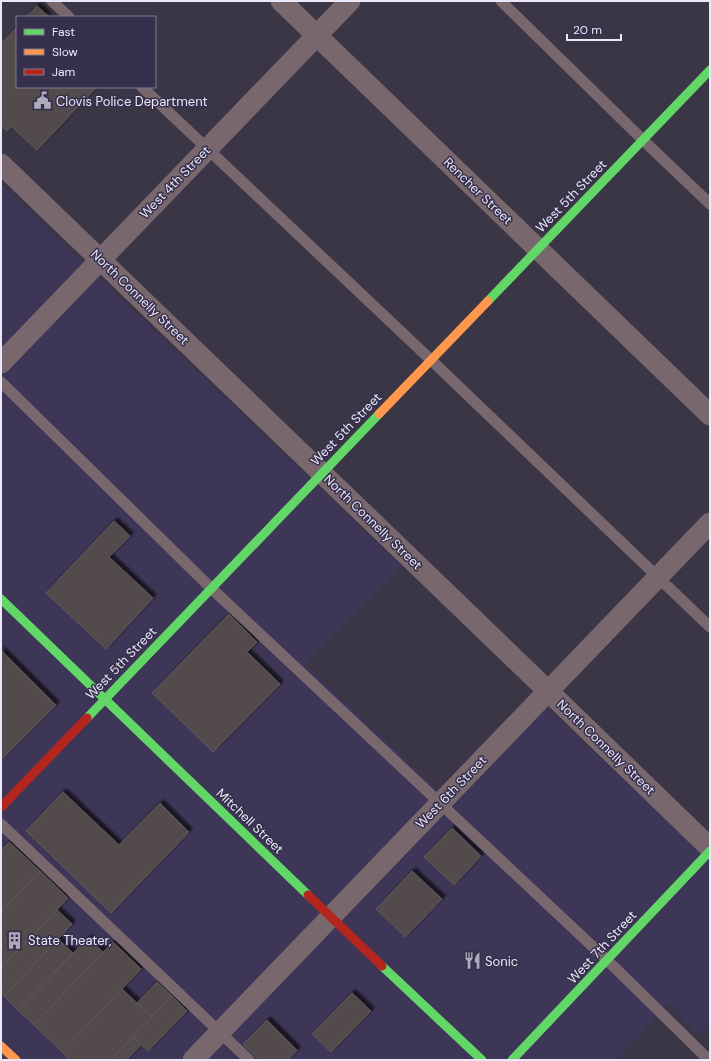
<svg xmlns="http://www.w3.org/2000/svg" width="711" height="1061" font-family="'DM Sans',sans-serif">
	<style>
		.built { fill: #3d3656 }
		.building { fill: #534b4c; stroke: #5f595b; filter: url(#shadow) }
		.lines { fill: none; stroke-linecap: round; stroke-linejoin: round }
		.lane { stroke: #78676d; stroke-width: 11 }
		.street { stroke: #78676d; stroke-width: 21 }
		.fast { stroke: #63d668; stroke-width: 9 }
		.slow { stroke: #ff974d; stroke-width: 9 }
		.jam { stroke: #b3261e; stroke-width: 9 }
		.labels { text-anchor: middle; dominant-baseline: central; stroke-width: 3; stroke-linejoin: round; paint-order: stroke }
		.poi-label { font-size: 13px; fill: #ebe8fa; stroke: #36304c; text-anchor: start }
		.street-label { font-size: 13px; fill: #ebe8fa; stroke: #36304c }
	</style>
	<defs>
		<filter id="shadow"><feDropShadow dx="3.5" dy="-3.5" stdDeviation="1" flood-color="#0009"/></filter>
	</defs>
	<rect width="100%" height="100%" fill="#3a3646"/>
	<path class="built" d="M1 184 402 567 305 664 438 790 532 693 710 861V1024L699 1035 669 1004 615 1060H1Z"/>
	<g class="building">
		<path d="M37 6 49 17H26Z"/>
		<path d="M17 27V87H97L37 150 11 126 7 131 1 126V44Z"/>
		<path d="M114 521 130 536 109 557 153 598 106 649 46 593Z"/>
		<path d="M229 614 257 642 247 652 280 684 213 752 152 693Z"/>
		<path d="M1 650 56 705 1 760Z"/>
		<path d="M63 792 119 845 160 803 189 832 111 913 26 831Z"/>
		<path d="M452 828 481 856 454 885 424 857Z"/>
		<path d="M9 842 40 871 1 912V850Z"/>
		<path d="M40 871 68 898 1 968V912Z"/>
		<path d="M412 871 442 899 405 937 376 909Z"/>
		<path d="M57 910 72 924 4 996 1 993V968Z"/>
		<path d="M88 938 103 952 34 1025 18 1010Z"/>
		<path d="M58 939 73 953 18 1010 4 996Z"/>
		<path d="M113 942 141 969 62 1052 34 1025Z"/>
		<path d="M157 982 172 996 152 1017 137 1003Z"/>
		<path d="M122 989 152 1017 110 1060H70L62 1052Z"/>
		<path d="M352 993 371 1011 331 1052 312 1034Z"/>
		<path d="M172 996 187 1011 148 1051 133 1037Z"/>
		<path d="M267 1020 297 1050 288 1060H259L243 1044Z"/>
		<path d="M133 1037 141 1045 126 1060H110Z"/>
	</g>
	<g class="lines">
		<g class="lane">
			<path d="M52 1 69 17"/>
			<path d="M501 1 643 140 710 204"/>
			<path d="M142 87 431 360 710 627"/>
			<path d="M1 382 211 588 607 960 709 1060"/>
			<path d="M1 824 249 1060"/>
		</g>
		<g class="street">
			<path d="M281 1 710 415"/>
			<path d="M1 164 548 691 710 848"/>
			<path d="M1 363 350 1"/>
			<path d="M193 1060 710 523"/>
		</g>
		<g class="fast">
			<path d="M488 301 710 70"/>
			<path d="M1 599 308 895"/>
			<path d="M87 718 379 414"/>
			<path d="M382 966 482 1060"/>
			<path d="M512 1060 710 851"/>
		</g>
		<g class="slow">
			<path d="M379 414 488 301"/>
			<path d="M1 1046 16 1060"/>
		</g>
		<g class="jam">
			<path d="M1 807 87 718"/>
			<path d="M308 895 382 966"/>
		</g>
	</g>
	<defs>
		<symbol id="civic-bare" viewBox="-9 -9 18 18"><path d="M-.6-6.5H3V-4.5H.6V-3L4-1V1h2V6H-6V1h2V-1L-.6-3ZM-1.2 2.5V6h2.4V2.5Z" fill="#adaabb" stroke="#36304c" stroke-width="2.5" paint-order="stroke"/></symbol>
		<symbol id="building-bare" viewBox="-9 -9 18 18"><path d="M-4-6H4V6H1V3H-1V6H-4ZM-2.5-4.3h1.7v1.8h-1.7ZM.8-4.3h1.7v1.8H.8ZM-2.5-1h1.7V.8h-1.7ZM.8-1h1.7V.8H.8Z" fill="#adaabb" stroke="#36304c" stroke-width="2.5" paint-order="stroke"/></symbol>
		<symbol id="restaurant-bare" viewBox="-9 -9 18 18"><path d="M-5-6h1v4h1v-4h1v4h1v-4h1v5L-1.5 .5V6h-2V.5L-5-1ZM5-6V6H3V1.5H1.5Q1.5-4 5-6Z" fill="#adaabb" stroke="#36304c" stroke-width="2.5" paint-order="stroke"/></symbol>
	</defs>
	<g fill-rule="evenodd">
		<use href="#civic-bare" x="30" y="88" width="25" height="25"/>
		<use href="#building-bare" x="2" y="928" width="25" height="25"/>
		<use href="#restaurant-bare" x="460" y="948" width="25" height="25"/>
	</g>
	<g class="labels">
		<g class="poi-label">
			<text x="56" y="101">Clovis Police Department</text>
			<text x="28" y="940">State Theater,</text>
			<text x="485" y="961">Sonic</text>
		</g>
		<g class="street-label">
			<text transform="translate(175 182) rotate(-46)">West 4th Street</text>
			<text transform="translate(478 191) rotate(44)">Rencher Street</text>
			<text transform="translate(571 196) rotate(-46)">West 5th Street</text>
			<text transform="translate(140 297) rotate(44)">North Connelly Street</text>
			<text transform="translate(346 429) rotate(-46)">West 5th Street</text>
			<text transform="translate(373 522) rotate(44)">North Connelly Street</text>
			<text transform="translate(121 663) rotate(-46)">West 5th Street</text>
			<text transform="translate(606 747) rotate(44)">North Connelly Street</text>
			<text transform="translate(451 792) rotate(-46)">West 6th Street</text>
			<text transform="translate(250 821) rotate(44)">Mitchell Street</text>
			<text transform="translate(602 947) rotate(-47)">West 7th Street</text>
		</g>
	</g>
	<rect width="711" height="1061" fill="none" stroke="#ebe8fa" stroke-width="4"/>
	<rect x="16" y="16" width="140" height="72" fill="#36304c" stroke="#7e7a92"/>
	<rect x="24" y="29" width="20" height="6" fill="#63d668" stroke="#7e7a92"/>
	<text x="52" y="36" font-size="12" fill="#ebe8fa">Fast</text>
	<rect x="24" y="49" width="20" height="6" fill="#ff974d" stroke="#7e7a92"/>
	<text x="52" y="56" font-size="12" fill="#ebe8fa">Slow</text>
	<rect x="24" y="69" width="20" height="6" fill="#b3261e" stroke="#7e7a92"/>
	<text x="52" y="76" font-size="12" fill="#ebe8fa">Jam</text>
	<path d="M567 34v6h54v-6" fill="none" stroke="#ebe8fa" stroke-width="2"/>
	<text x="573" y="34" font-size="12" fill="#ebe8fa" stroke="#36304c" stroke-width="3" paint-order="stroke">20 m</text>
</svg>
